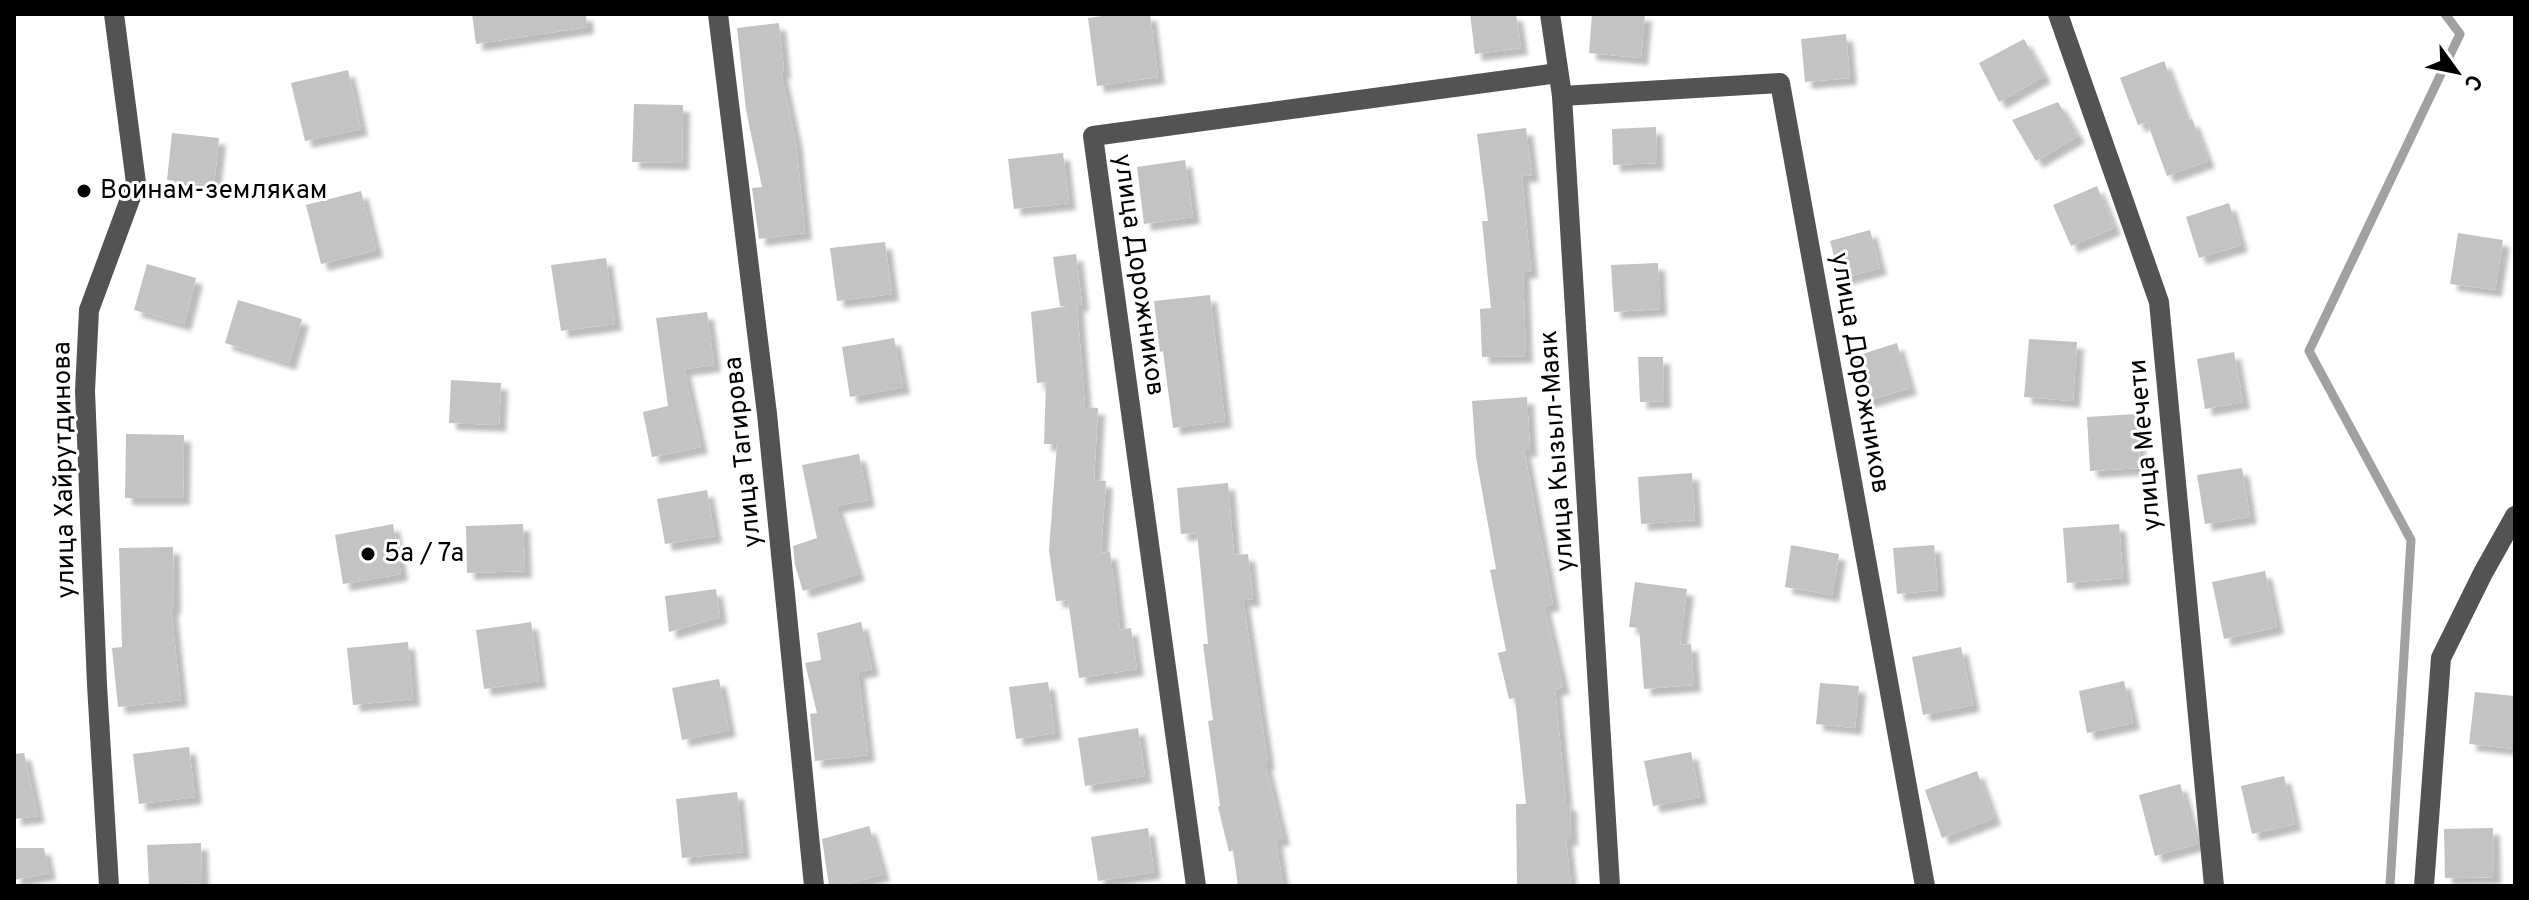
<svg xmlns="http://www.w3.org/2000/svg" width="2529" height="900" font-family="Overpass,sans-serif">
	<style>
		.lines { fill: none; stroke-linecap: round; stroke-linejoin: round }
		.stream { stroke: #a1a1a1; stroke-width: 9 }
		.building { fill: #c3c3c3; filter: url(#shadow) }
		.minor { stroke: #535353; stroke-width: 20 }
		.poi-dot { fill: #000; stroke: #fff; stroke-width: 3 }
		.labels { text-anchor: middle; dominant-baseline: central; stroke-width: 6; stroke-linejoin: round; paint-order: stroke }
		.poi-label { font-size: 26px; fill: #000; stroke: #fff; text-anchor: start }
		.street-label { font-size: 26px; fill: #000; stroke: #fff }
	</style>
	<defs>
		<filter id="shadow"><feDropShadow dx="7" dy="7" stdDeviation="2" flood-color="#0004"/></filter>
	</defs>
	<rect width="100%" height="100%" fill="#fff"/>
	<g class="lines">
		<path class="stream" d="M2390 886 2411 540 2309 351 2460 34 2445 14"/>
	</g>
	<g class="building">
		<path d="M472 14H586L587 27 476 44Z"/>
		<path d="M1116 14H1150L1158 77 1097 86 1088 18Z"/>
		<path d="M1470 14H1516L1521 48 1475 54Z"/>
		<path d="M1592 14H1645L1641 58 1589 53Z"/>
		<path d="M779 23 784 71 781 72 796 143 805 233 759 239 752 188 762 187 746 110 737 28Z"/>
		<path d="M1846 34 1850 78 1805 82 1801 39Z"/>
		<path d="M2024 39 2044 76 1999 102 1979 63Z"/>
		<path d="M2164 61 2187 121 2192 119 2208 161 2167 176 2147 122 2138 125 2120 78Z"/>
		<path d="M348 70 361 129 305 141 291 83Z"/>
		<path d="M2058 102 2078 136 2036 161 2012 120Z"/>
		<path d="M634 104 683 105 682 163 632 162Z"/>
		<path d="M1656 127 1657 163 1613 165 1612 129Z"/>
		<path d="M1526 128 1532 175 1522 176 1531 271 1523 272 1526 356 1482 357 1480 309 1491 308 1482 221H1488L1477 134Z"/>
		<path d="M172 133 219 138 214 185 167 180Z"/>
		<path d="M1063 153 1069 203 1014 209 1008 159Z"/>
		<path d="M1185 160 1193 217 1144 224 1137 167Z"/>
		<path d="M2097 186 2114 228 2071 246 2053 205Z"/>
		<path d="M361 191 376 250 321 264 306 205Z"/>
		<path d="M2229 203 2241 245 2199 258 2186 217Z"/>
		<path d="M1870 230 1880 268 1840 279 1830 241Z"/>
		<path d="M2458 233 2503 240 2495 290 2450 284Z"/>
		<path d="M885 242 892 294 837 301 830 248Z"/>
		<path d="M1076 254 1082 304 1077 305 1085 407 1098 408 1094 480 1106 481 1101 553 1110 552 1120 630 1131 628 1137 669 1079 678 1068 600 1056 601 1049 550 1057 444H1044L1046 382 1037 383 1031 312 1067 306H1060L1053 257Z"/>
		<path d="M606 258 615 324 561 331 551 265Z"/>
		<path d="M1658 263 1660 309 1614 312 1611 265Z"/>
		<path d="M147 264 196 278 184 324 134 310Z"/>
		<path d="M1210 295 1225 421 1173 428 1163 351 1160 352 1154 301Z"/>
		<path d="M238 300 302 319 289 363 225 343Z"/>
		<path d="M707 312 714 365 684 369 701 447 652 457 643 412 668 406 656 318Z"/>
		<path d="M894 338 903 387 850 397 842 347Z"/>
		<path d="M2029 339 2077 342 2073 401 2024 397Z"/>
		<path d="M1897 343 1910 388 1866 401 1853 357Z"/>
		<path d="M2234 352 2243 402 2205 409 2197 359Z"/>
		<path d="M1638 357H1663L1664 401 1640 402Z"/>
		<path d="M451 380 501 383 499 425 449 423Z"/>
		<path d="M1527 397 1530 450H1524L1553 604 1544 606 1563 687 1555 689 1566 804H1570L1571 839H1566L1571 886H1517L1516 804H1526L1515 698 1509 699 1498 653 1506 651 1490 570 1496 569 1476 457 1472 401Z"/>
		<path d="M2137 414 2140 468 2090 471 2087 417Z"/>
		<path d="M126 434 184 435 183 498H125Z"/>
		<path d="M859 454 868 500 836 506 858 574 803 591 795 565 793 546 817 538 802 465Z"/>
		<path d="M2242 468 2250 517 2205 524 2197 475Z"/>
		<path d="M1692 473 1695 520 1641 524 1638 477Z"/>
		<path d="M1228 483 1234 555 1248 554 1253 599 1243 600 1268 763H1265L1283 838 1276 840 1283 886H1238L1233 850 1229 852 1218 807 1220 806 1208 721 1213 720 1203 644H1208L1197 533 1181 534 1177 488Z"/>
		<path d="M707 490 715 536 665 544 657 499Z"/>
		<path d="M393 524 401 574 343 584 335 535Z"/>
		<path d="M523 524 525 571 467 573 466 526Z"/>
		<path d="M2119 524 2123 578 2067 583 2063 528Z"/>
		<path d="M1791 545 1839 554 1832 595 1785 587Z"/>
		<path d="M1934 545 1938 590 1897 594 1893 548Z"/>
		<path d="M173 547 174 608H171L181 700 118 707 112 648 122 647 119 548Z"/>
		<path d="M2265 571 2277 627 2224 639 2212 582Z"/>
		<path d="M1635 582 1687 589 1680 645 1691 644 1694 685 1644 689 1639 628 1629 627Z"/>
		<path d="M716 589 720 617 669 632 665 596Z"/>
		<path d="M531 622 539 681 484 689 476 630Z"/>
		<path d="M861 622 872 669 858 672 868 755 815 761 810 714 817 713 805 663 821 660 817 633Z"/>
		<path d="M408 642 413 699 353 705 347 648Z"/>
		<path d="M1961 647 1973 705 1923 715 1912 657Z"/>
		<path d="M719 679 729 730 682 740 672 688Z"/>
		<path d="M2124 681 2133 723 2087 733 2079 691Z"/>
		<path d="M1048 682 1055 733 1016 739 1009 687Z"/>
		<path d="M1820 683 1859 686 1855 728 1816 724Z"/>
		<path d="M2475 692 2515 696V749L2469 744Z"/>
		<path d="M1138 728 1145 776 1085 786 1078 738Z"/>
		<path d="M189 747 195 797 139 804 133 754Z"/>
		<path d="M1691 752 1700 797 1653 806 1644 761Z"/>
		<path d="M24 753 38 816 14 819V754Z"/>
		<path d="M1977 771 1994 818 1942 838 1925 790Z"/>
		<path d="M2284 776 2295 824 2252 834 2241 786Z"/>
		<path d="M2180 784 2197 844 2155 856 2139 795Z"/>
		<path d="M737 792 743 852 682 858 676 799Z"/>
		<path d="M869 826 883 874 841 886H829L822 839Z"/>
		<path d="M1148 828 1154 872 1098 881 1091 837Z"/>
		<path d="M2493 828 2494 877 2445 878 2444 829Z"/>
		<path d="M201 843 202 883 149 885 147 845Z"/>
		<path d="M14 848H44L49 873 14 880Z"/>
	</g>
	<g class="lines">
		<g class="minor">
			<path d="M718 14 767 414 814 886"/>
			<path d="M1550 14 1562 96 1610 886"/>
			<path d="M2058 14 2159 302 2214 886"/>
			<path d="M1562 96 1780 83 1925 886"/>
			<path d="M109 886 97 685 85 391 89 310 136 183 114 14"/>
			<path d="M1196 886 1093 136 1558 73"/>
			<path d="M2424 886 2441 658 2483 573 2515 516"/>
		</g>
	</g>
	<g class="poi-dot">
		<circle cx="84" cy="191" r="8"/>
		<circle cx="368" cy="554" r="8"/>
	</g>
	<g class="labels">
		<g class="poi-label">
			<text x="100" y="191">Воинам-землякам</text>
			<text x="384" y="554">5а / 7а</text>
		</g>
		<g class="street-label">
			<text transform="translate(1138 275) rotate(82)">улица Дорожников</text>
			<text transform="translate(1859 373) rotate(80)">улица Дорожников</text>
			<text transform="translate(2146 445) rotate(-95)">улица Мечети</text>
			<text transform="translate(1558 451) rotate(-94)">улица Кызыл-Маяк</text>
			<text transform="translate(744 452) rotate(-96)">улица Тагирова</text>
			<text transform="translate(65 470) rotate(-91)">улица Хайрутдинова</text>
		</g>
	</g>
	<rect width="2529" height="900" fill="none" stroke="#000000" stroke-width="32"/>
	<g transform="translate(2457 72) rotate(123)" stroke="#ffffff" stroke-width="6" paint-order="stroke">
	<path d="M0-6L14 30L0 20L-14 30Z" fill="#000000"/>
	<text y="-12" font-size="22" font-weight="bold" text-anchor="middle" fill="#000000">С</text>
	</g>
</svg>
